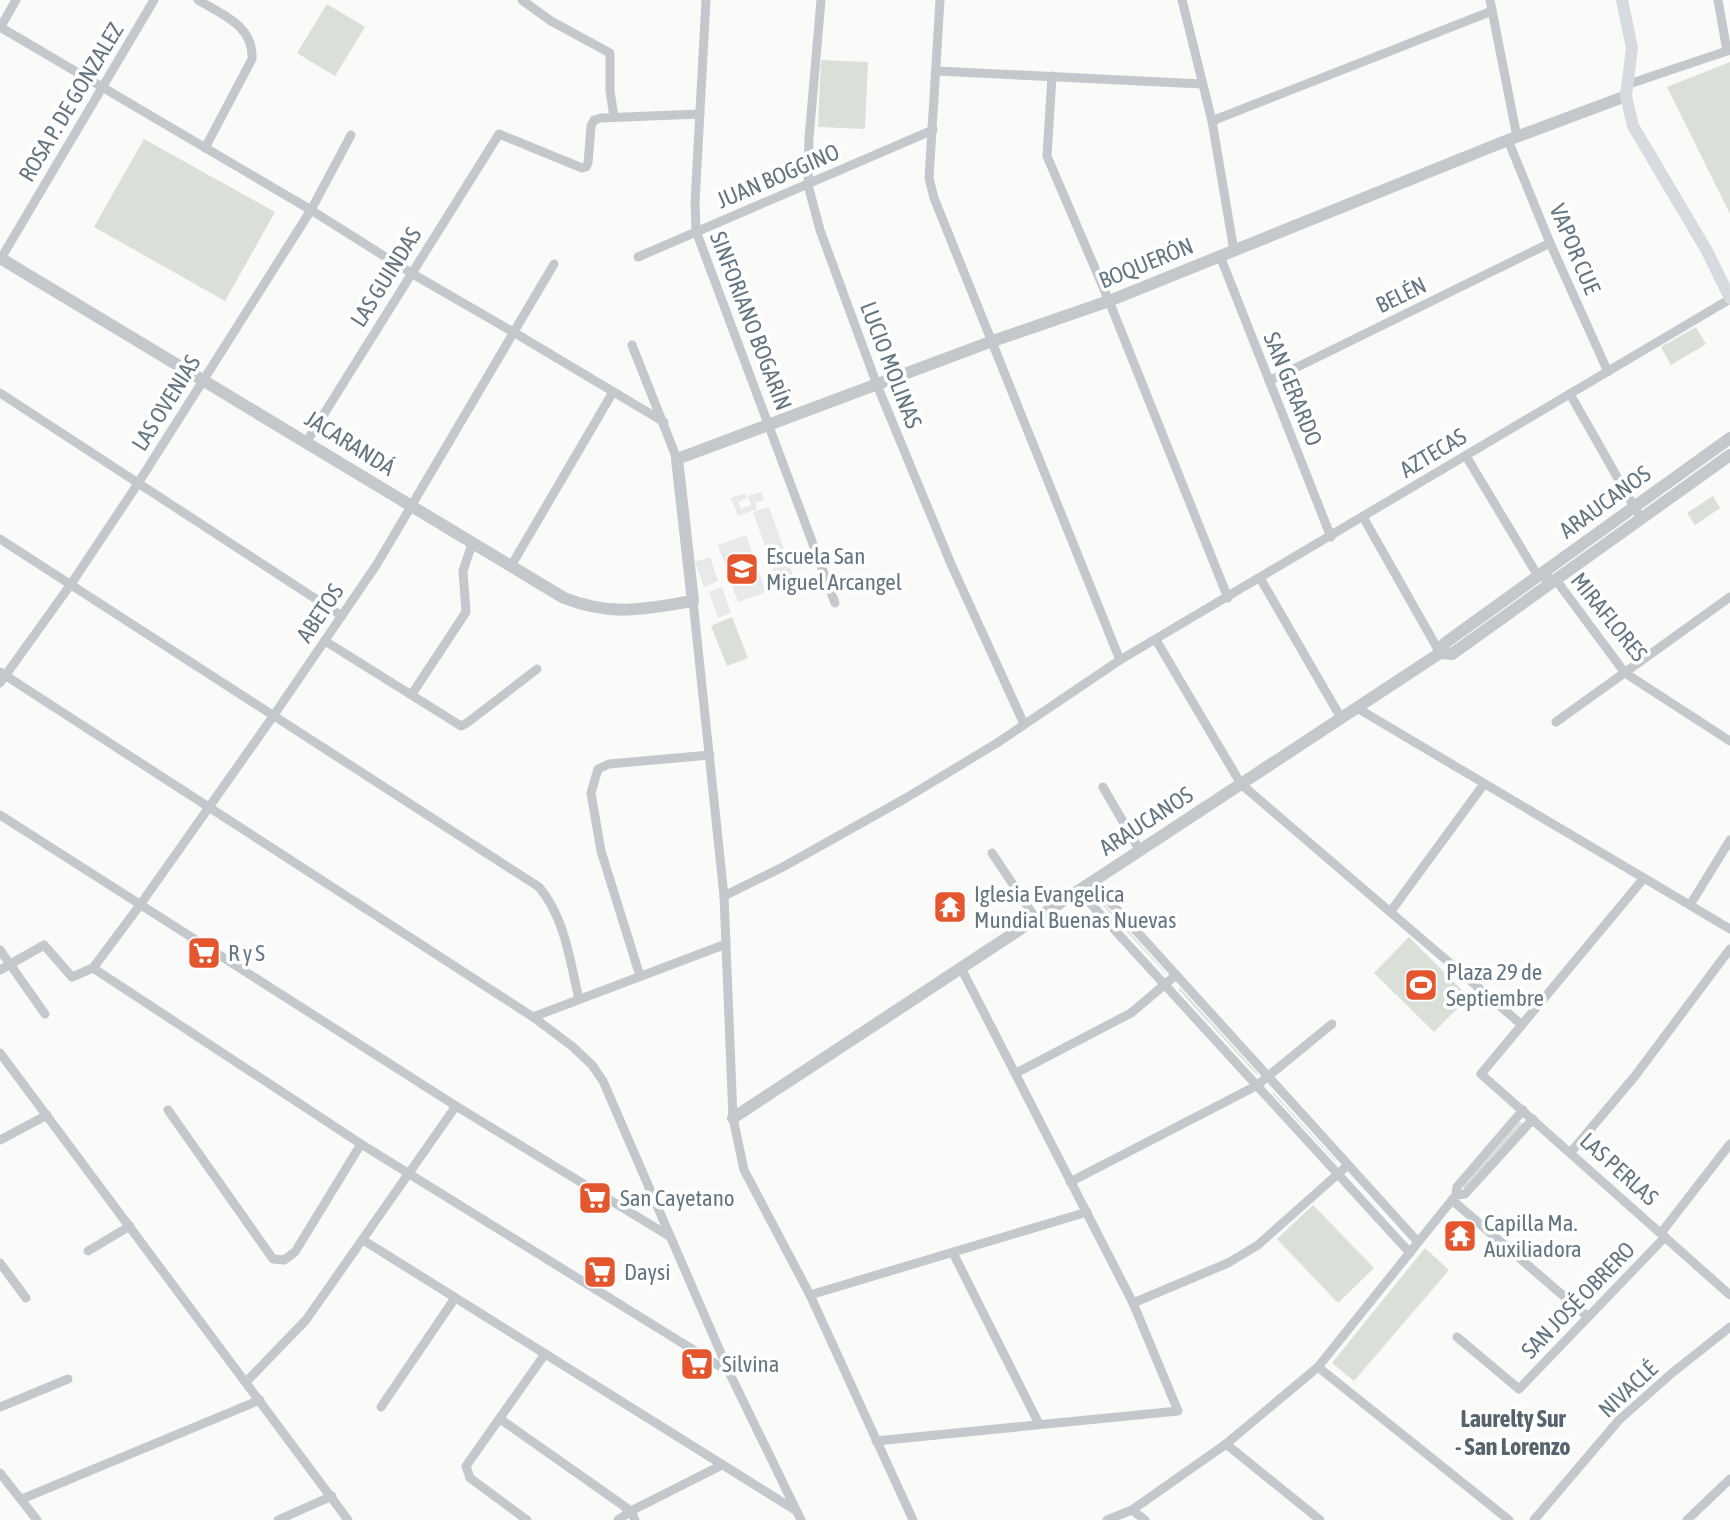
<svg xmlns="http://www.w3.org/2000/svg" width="1730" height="1520" font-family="'Asap Condensed',sans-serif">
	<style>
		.built { fill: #e8e9e9 }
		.green { fill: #dadfd7 }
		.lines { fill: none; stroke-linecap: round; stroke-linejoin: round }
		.minor { stroke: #c3c8cc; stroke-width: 9 }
		.tertiary { stroke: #c3c8cc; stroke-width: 12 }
		.secondary { stroke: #d6dbdf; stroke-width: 12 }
		.labels { text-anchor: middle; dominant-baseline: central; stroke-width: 7; stroke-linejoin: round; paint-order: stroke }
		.street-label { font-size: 23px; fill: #657683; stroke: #fff }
		.poi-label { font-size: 23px; fill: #657683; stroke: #fff; text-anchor: start }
		.neighbourhood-label { font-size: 24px; font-weight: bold; fill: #57646e; stroke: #fff }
	</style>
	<rect width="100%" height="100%" fill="#fafaf8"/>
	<g class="built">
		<path d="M761 492 764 500 755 503 757 509 738 516 731 498 745 493 747 498 738 502 741 509 751 505 748 496Z"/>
		<path d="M769 507 797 586 781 592 753 512Z"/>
		<path d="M746 535 766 592 738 602 718 545Z"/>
		<path d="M710 557 718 581 704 587 695 562Z"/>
		<path d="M722 587 731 613 718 618 709 592Z"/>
	</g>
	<g class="green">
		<path d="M327 4 365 27 335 76 297 53Z"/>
		<path d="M821 60 868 62 865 129 818 127Z"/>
		<path d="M1730 62V214L1667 87Z"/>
		<path d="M144 139 275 212 225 301 94 227Z"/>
		<path d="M1696 327 1706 344 1671 365 1661 347Z"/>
		<path d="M1713 496 1720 508 1695 525 1687 513Z"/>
		<path d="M732 617 748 658 727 666 711 626Z"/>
		<path d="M1097 896 1166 973V974L1095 897Z"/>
		<path d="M1409 937 1469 997 1434 1032 1374 973Z"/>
		<path d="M1180 988 1257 1073V1075L1179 990Z"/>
		<path d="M1273 1092 1336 1161V1162L1273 1094Z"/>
		<path d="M1519 1122 1523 1123 1522 1125 1466 1188 1463 1187Z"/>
		<path d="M1313 1205 1374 1268 1338 1303 1277 1239Z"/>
		<path d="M1425 1248 1449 1270 1354 1381 1332 1363Z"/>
	</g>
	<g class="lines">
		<g class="minor">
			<path d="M198 0C223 15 254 26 252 59L205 148"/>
			<path d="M522 0 551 21 610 53V91L614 117"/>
			<path d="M706 0 695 203 696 231 835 603"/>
			<path d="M821 0 809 138 808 185 820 230 877 385 951 564 1024 724"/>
			<path d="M940 0 929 178 934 198 1120 660"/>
			<path d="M1182 0 1212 121 1234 251"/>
			<path d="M1490 0 1517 137"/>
			<path d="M1718 0 1727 51"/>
			<path d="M0 27 311 210 411 273 515 333 664 422"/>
			<path d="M0 28 16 0"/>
			<path d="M937 71 1202 84"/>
			<path d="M1052 76 1047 156 1109 301 1228 598"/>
			<path d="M1629 84 1730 50"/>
			<path d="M1212 121 1492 11"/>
			<path d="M1508 140 1550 243 1608 372"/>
			<path d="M1220 256 1331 537"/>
			<path d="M638 257 933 130"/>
			<path d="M0 260 154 0"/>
			<path d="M632 345 677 459"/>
			<path d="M1269 381 1550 243"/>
			<path d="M0 393 342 616"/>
			<path d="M1570 394 1641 519"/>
			<path d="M307 441 499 134 582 168 586 167 588 163 591 126 594 120 601 118 700 114"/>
			<path d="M1466 456 1538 576 1556 580 1625 673 1730 741"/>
			<path d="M1363 517 1440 653"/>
			<path d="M0 539 539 887C565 918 570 961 579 999"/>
			<path d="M511 566 613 392"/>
			<path d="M1260 578 1341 718"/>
			<path d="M693 601 724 896 733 1118 744 1170 810 1295 913 1520"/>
			<path d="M1156 640 1241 784 1522 1025"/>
			<path d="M325 641 461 726 467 723 537 669"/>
			<path d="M0 672 533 1017 573 1047 592 1065 603 1081 729 1372 801 1520"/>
			<path d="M0 683 71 584 137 485 311 210 351 135"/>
			<path d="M412 694 466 612 463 571 472 544"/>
			<path d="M1357 708 1730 929"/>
			<path d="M1556 722 1730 597"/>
			<path d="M1103 787 1140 851"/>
			<path d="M0 815 456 1106 669 1236"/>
			<path d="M992 853 1036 919"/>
			<path d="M1644 878 1481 1074 1730 1295"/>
			<path d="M1092 882 1418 1242"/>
			<path d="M1079 891 1410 1253"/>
			<path d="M724 896 781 868 906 798 997 743 1120 660 1730 299"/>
			<path d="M1690 905 1730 840"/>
			<path d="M1391 911 1484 784"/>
			<path d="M0 950 45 1014"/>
			<path d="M93 968 361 1144 729 1372"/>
			<path d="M0 970 44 945 72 977 93 968 140 905 274 715 377 564 554 264"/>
			<path d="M640 976 601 851 591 793 598 769 609 764 710 755"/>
			<path d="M533 1017 726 944"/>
			<path d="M0 1053 348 1520"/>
			<path d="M1016 1073 1131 1013 1176 975"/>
			<path d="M168 1110 273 1259 284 1260 295 1252 361 1144"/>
			<path d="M0 1140 47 1115"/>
			<path d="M1571 1152 1635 1076 1730 949"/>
			<path d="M1070 1182 1256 1086 1332 1024"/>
			<path d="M1456 1195 1465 1194 1533 1119"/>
			<path d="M1452 1200 1588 1317"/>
			<path d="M1661 1233 1730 1144"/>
			<path d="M363 1240 795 1510"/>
			<path d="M88 1251 130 1226"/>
			<path d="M953 1253 1039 1424"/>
			<path d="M0 1263 26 1298"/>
			<path d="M810 1295 1087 1212"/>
			<path d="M1133 1303 1228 1263 1258 1245 1348 1165"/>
			<path d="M1457 1337 1519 1389 1665 1237"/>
			<path d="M1318 1367 1509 1520"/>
			<path d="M246 1382 306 1320 456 1106"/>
			<path d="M0 1407 68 1379"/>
			<path d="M381 1407 455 1298"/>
			<path d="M500 1419 631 1511 635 1520"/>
			<path d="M876 1441 1178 1411 1133 1303 961 968"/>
			<path d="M1226 1444 1320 1520"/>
			<path d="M0 1473 37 1520"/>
			<path d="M22 1499 260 1400"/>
			<path d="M1132 1510 1145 1520"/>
			<path d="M278 1520 332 1496"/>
			<path d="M527 1520 470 1478 466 1466 545 1354"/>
			<path d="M618 1520 631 1511 722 1465"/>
			<path d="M1107 1520 1132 1510 1226 1444 1318 1367 1456 1195 1457 1187 1523 1110"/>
			<path d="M1534 1520 1619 1420 1672 1373 1730 1327"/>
			<path d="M1687 1520 1730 1479"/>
		</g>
		<g class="tertiary">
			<path d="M0 258 564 598C614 617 642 609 693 601L677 459 990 342 1109 301 1508 140 1626 96"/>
			<path d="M1442 652V647L1445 643 1730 438"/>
			<path d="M733 1118 1440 653 1452 654 1730 455"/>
		</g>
		<path class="secondary" d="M1622 0 1632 48 1626 96 1633 126 1707 251 1730 298"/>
	</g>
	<defs>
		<symbol id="school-square" viewBox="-11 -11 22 22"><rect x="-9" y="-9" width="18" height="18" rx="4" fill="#e4572e" stroke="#fff"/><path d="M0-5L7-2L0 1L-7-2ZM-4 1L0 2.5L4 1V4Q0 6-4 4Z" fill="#fff"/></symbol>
		<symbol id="temple-square" viewBox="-11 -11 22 22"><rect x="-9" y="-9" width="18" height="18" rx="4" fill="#e4572e" stroke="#fff"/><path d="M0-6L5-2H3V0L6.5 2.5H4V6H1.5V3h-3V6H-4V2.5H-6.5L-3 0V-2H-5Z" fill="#fff"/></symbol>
		<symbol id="supermarket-square" viewBox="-11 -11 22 22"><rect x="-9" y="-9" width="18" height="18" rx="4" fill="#e4572e" stroke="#fff"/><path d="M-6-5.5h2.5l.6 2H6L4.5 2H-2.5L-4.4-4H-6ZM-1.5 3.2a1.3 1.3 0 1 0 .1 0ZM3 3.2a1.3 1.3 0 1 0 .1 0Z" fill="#fff"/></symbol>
		<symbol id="stadium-square" viewBox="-11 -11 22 22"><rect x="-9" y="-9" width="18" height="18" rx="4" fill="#e4572e" stroke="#fff"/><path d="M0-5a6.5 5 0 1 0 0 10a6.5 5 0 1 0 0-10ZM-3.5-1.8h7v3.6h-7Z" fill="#fff"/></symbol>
	</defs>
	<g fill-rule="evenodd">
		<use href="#school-square" x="723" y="550" width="38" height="38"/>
		<use href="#temple-square" x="931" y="888" width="38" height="38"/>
		<use href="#supermarket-square" x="185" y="934" width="38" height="38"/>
		<use href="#stadium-square" x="1402" y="966" width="38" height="38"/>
		<use href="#supermarket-square" x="576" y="1179" width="38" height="38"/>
		<use href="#temple-square" x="1441" y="1217" width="38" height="38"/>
		<use href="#supermarket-square" x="581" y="1253" width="38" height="38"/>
		<use href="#supermarket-square" x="678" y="1345" width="38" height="38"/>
	</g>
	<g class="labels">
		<g class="street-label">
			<text transform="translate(71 102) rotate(-59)">ROSA P. DE GONZALEZ</text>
			<text transform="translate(778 176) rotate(-23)">JUAN BOGGINO</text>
			<text transform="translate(1575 249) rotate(67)">VAPOR CUE</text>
			<text transform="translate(1146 263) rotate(-22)">BOQUERÓN</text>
			<text transform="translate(386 277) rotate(-58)">LAS GUINDAS</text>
			<text transform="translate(1401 295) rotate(-26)">BELÉN</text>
			<text transform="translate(751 321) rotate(69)">SINFORIANO BOGARÍN</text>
			<text transform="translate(891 365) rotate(69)">LUCIO MOLINAS</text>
			<text transform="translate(1293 389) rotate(68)">SAN GERARDO</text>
			<text transform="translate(166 403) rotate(-58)">LAS OVENIAS</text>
			<text transform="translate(350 443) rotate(32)">JACARANDÁ</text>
			<text transform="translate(1433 453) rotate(-31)">AZTECAS</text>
			<text transform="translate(1605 502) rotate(-36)">ARAUCANOS</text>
			<text transform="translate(320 613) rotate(-56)">ABETOS</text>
			<text transform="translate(1609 617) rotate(51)">MIRAFLORES</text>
			<text transform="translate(1146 821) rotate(-33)">ARAUCANOS</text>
			<text transform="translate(1619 1169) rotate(42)">LAS PERLAS</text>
			<text transform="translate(1578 1300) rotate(-46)">SAN JOSÉ OBRERO</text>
			<text transform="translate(1628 1389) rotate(-43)">NIVACLÉ</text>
		</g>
		<g class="poi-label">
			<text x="766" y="556">Escuela San<tspan x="766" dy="26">Miguel Arcangel</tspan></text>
			<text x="974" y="894">Iglesia Evangelica<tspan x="974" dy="26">Mundial Buenas Nuevas</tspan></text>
			<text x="228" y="953">R y S</text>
			<text x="1446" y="972">Plaza 29 de<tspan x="1446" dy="26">Septiembre</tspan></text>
			<text x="620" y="1198">San Cayetano</text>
			<text x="1484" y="1223">Capilla Ma.<tspan x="1484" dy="26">Auxiliadora</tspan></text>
			<text x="624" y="1272">Daysi</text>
			<text x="722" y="1364">Silvina</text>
		</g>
		<g class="neighbourhood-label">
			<text x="1513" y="1418">Laurelty Sur<tspan x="1513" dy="28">- San Lorenzo</tspan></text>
		</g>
	</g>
</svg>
